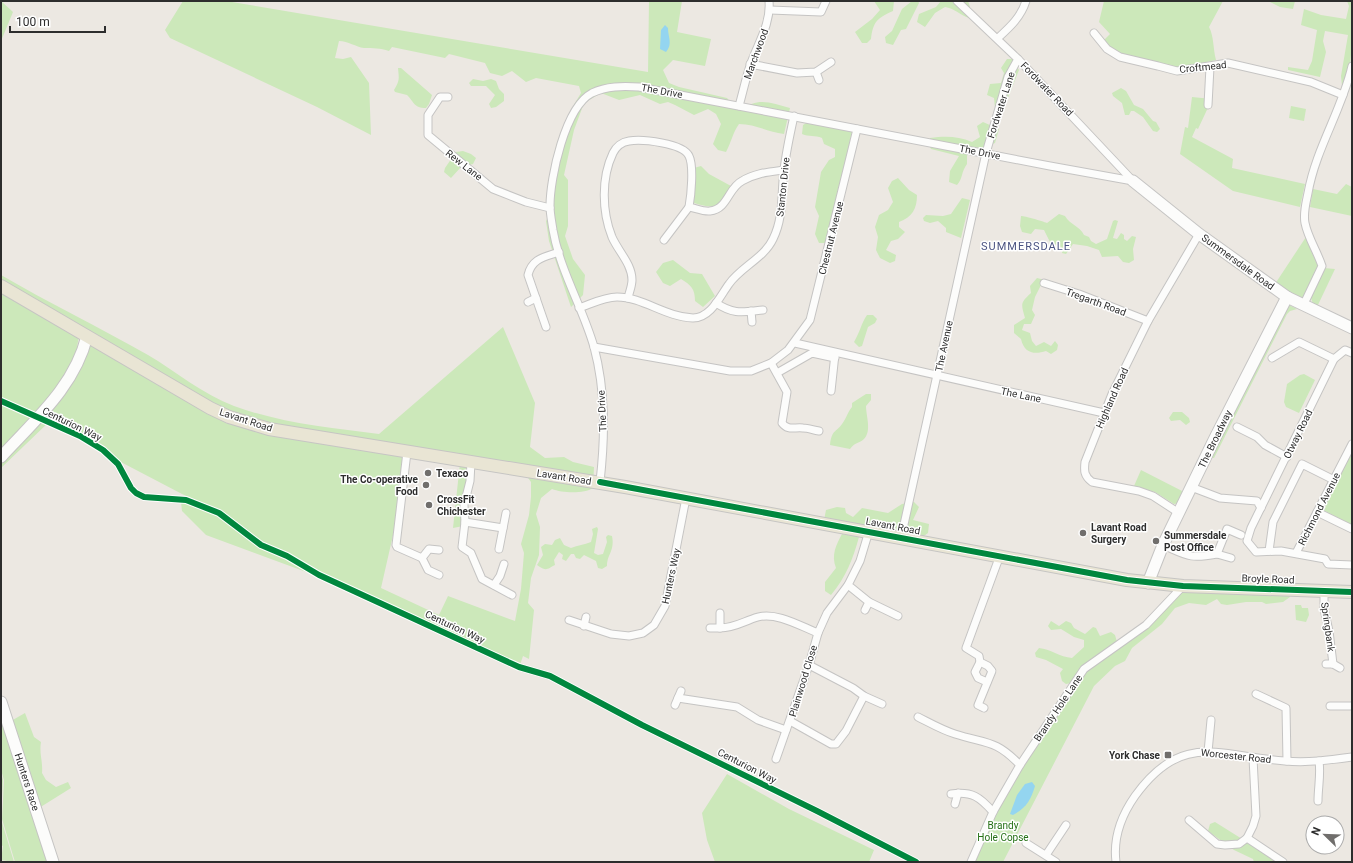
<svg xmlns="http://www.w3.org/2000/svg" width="1353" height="863" font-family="Roboto,sans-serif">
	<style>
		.green { fill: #cce8ba }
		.water { fill: #94d5f0 }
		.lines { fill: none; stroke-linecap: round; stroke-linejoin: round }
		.street-casing { stroke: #c5c4c3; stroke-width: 9 }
		.secondary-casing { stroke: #c5c4c3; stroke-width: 13 }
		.primary-casing { stroke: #c6c5c3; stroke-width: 14 }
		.street { stroke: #fcfcfb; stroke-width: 7 }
		.secondary { stroke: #fcfcfb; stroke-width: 11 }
		.primary { stroke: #e9e5d4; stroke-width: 12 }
		.cycleway-casing { stroke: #fff; stroke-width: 8 }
		.cycleway { stroke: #00873e; stroke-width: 6 }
		.poi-dot { fill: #706e6c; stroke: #fff; stroke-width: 1.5 }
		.labels { text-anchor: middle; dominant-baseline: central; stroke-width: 3; stroke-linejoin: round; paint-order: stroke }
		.street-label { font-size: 10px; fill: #2d2d2d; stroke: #fff }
		.poi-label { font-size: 10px; font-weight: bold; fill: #2d2d2d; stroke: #fff; text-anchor: start }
		.park-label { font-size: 10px; fill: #267117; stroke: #fff }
		.neighbourhood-label { font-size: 11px; letter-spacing: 1px; fill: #4a5281; stroke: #fff }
	</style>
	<rect width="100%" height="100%" fill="#ece8e2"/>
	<g class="green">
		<path d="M1 1 13 12 1 41Z"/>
		<path d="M183 1H226L648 72 649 1H682L677 32 711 39 705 66 673 60 663 70 669 83 679 87 727 98 735 108 743 110C757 96 773 104 790 108L784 134C768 132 755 124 739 124 733 132 731 143 726 152L718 150 713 144 721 124 716 114 708 109 694 115 675 105 668 102 660 104 640 95 619 100 601 93 584 103 574 130 564 175 568 180V226L565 236 573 259 585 275 583 295 571 307 549 241 546 221 554 206V194L548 184C555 145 560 127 581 93L579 86 536 78 526 82 512 71 502 76 490 73 485 63 449 54 445 58 392 47 389 51C380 48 373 48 364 48 356 47 348 41 339 41L335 58 343 59 351 57 369 83 371 135 317 107 170 38 165 30Z"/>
		<path d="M874 1H894L893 11C877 18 873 22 871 39L867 43H862L855 32 872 19 880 10Z"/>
		<path d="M912 1H918L919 3 906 29 901 30 893 45 886 43 885 37 892 31 902 9Z"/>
		<path d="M941 1H968L970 7 969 18C960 15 954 8 945 7L935 13 925 27 917 22 919 14 936 7Z"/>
		<path d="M1104 1H1223L1209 27C1214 36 1213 49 1216 60L1178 68 1122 54 1108 47 1103 41 1110 34 1099 22Z"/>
		<path d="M1268 1H1295L1293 9 1280 7Z"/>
		<path d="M1347 1H1351C1353 20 1353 69 1345 85L1342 86 1341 76 1348 35 1325 31 1323 41 1326 52 1320 77 1288 70V67L1308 70 1312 61 1317 30 1301 25 1304 9 1321 15 1346 19 1349 6Z"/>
		<path d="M1007 59H1012L1019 70 1003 110 995 108 994 98 987 95 990 84 1001 83 1004 73 1001 68Z"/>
		<path d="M398 68H401L432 95 429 104 426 108C414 108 414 102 407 95L395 92 394 90C400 80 399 79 398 68Z"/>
		<path d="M473 79 483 81 491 79 496 81 499 89 504 94V101L496 107 491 108 489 104 495 95 486 86H471L469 83Z"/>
		<path d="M1121 88 1126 91 1134 105 1143 109 1153 121 1156 122 1160 129 1157 132 1153 131 1143 117 1134 111H1131L1129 115H1125L1122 103 1113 96 1112 93Z"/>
		<path d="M1192 97 1212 99 1198 129 1196 128 1192 137 1233 159 1232 168 1305 184 1300 207 1233 191 1180 154 1185 127 1188 128Z"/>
		<path d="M1291 106 1306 109 1304 121 1289 118Z"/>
		<path d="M808 122 852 132 826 243H819L815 234 819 216 815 207 820 178 821 172 829 160 835 157V149L824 144 822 138C815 135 809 137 802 134L803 125Z"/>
		<path d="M983 122 999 129 995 143 982 148 971 147 967 156V164C961 172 963 178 957 185L949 182 950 171 959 156 931 149 929 145 930 138C945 136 958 136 972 142L980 137 977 126Z"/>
		<path d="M463 151 471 154 476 158 473 164 461 167 451 178 444 172 445 168 456 152Z"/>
		<path d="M701 166 709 174 731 186C719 207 717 210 694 203V168Z"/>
		<path d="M898 178 909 190 917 195C917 209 912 217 899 222V227L905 232 898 239 891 241 886 250 896 255 895 261 890 263 880 258 876 250 878 237 875 227 879 215 888 210 893 202 888 188 892 181Z"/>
		<path d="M1346 184 1352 187V216L1310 207 1313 189 1337 194Z"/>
		<path d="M962 198 970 200 961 238 946 232V228L938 221 930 223 924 221 923 218 926 215 943 216 951 214Z"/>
		<path d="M1059 214 1065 216C1070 225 1080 226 1084 235L1089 237 1091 241 1096 244 1107 239 1113 221 1115 220 1118 221 1113 238 1117 239 1121 233 1124 235V239L1127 241 1132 236 1136 237 1133 249 1134 260 1129 263 1123 262 1118 256 1102 257 1099 250 1087 246 1073 244 1066 254 1062 253 1063 248 1050 242 1044 230 1035 229 1031 234 1022 232 1020 226 1021 216C1025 216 1042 221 1047 223Z"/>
		<path d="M1306 237 1319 266 1305 296 1299 298 1275 284Z"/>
		<path d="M673 260 690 273 702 274 715 296 703 307 695 301C695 289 691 285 681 279L670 286 663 283 656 272 663 263Z"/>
		<path d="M1324 268 1335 269 1317 307 1313 304 1311 298Z"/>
		<path d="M1 275C49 303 99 327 148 355 177 372 202 394 234 406 280 423 331 428 379 434L503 327 535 403 530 447 545 458 564 457 573 462 594 467 593 488C584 494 562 493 552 489L541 498 536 514 540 527 539 555 531 578 528 603 534 610 529 659 523 656 520 665 320 573 288 554 262 543 220 511 182 494 117 460 104 448 50 421 1 468V291L79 336 77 347 86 353 91 342C140 371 190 407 245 426 292 442 355 447 405 454L396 522 381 588 439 615 448 596 515 621 521 589 524 553 521 544 529 515 531 497V482L526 475 527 467 339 437 272 425 229 412 196 396 17 291 1 281Z"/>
		<path d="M1037 278 1041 279 1043 281 1035 297 1032 310 1035 315 1031 324H1024L1022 330 1030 333 1032 341 1036 346 1044 342 1051 346 1055 341 1058 345 1057 350 1051 354 1046 351C1034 355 1024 353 1021 339L1014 333V325L1025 318C1021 304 1020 303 1031 293L1030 286Z"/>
		<path d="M1289 305 1297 309 1290 311 1287 314 1214 458H1211L1285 307Z"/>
		<path d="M867 315H873L877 319 875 323 868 327 862 346 859 347 854 342C860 332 861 324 867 315Z"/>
		<path d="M1300 375 1304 374 1315 380 1299 413 1286 407 1284 402 1287 384Z"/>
		<path d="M866 394H871V400L866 406C866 416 872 431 864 439 859 444 856 441 850 449L830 445C832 428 837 433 844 421 847 416 848 412 852 407V403Z"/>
		<path d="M1173 412H1182L1189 418 1190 422 1186 425 1180 420 1171 421 1169 418Z"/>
		<path d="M1352 451V525L1323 510Z"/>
		<path d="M460 463 465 464 468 471 463 526 453 528Z"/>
		<path d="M1141 470 1186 493 1181 503 1174 504 1155 492 1134 486Z"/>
		<path d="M181 502 217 515 260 547 286 558 317 576 206 535 182 511Z"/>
		<path d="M914 502 919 507 913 520 929 524 928 533 921 538 824 520 826 510 837 507 845 508 846 513 853 517 862 508 888 513 902 504Z"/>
		<path d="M597 527 598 529 594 553 598 555 603 554 607 542 606 537 608 535 612 536C615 551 607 554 607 566L602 569 598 568 596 561 584 555 580 559 576 558 574 554H571L566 561 562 559 563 555 559 552 554 560 555 565C547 569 547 572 537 565L543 555 541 547 545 544 552 545 555 540 560 538 564 545 571 548C578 545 584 545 591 542L593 534 592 529Z"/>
		<path d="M842 534 859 537C853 559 846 577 831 595L825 591V582L836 568C831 555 836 545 842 534Z"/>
		<path d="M1182 589 1290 592V597L1283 602 1266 604 1262 602H1246L1227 605 1221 604 1217 599 1206 605 1189 603 1175 608 1162 624 1132 648 1125 661 1115 666 1094 686 1003 862H973L995 812 1021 769 1086 670 1146 626Z"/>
		<path d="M1301 605 1302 608H1308L1309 615 1306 622 1296 620 1295 605Z"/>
		<path d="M1051 621 1059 626 1066 621 1071 623 1074 628 1085 634 1093 627 1096 628 1100 636 1111 632 1115 635 1117 642 1082 667 1071 683 1066 684 1062 681 1060 673 1063 669 1046 660 1036 657 1035 653 1039 648C1050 649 1060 657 1072 658L1084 647V640L1074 637 1061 629 1051 630 1048 626Z"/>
		<path d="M25 713 34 737 41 742C39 754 43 761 42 773L46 780 56 787 68 782 71 788 39 808 11 721Z"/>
		<path d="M1 715 50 862H15L2 819 4 780 1 770Z"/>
		<path d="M1 772 3 780 1 819 14 862 1 860 3 846 1 845Z"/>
		<path d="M727 774 789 809 874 850 869 862H715L707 840 702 813Z"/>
		<path d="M1215 822 1279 862H1254L1253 859 1234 850 1208 831 1210 824Z"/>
	</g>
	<g class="water">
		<path d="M665 25 668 28C668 37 673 44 666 52L660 49 661 30Z"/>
		<path d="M1032 782 1035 786C1031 800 1026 808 1013 815L1010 814 1017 795 1025 784Z"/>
	</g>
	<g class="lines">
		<defs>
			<g id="street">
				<path d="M957 1 1018 59 1133 181"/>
				<path d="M770 10 821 12 826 1"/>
				<path d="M1094 33 1107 49 1120 57 1158 66 1177 71 1228 63 1311 82 1343 95"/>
				<path d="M998 38C1010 27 1021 17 1026 1"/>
				<path d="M750 64 797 73 816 72 831 62"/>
				<path d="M816 72 819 80"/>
				<path d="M448 97H440L428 115V135L493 189 526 202 550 208"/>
				<path d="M1208 105 1210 67"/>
				<path d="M739 106C743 92 746 77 751 63 758 43 771 24 769 1"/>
				<path d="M664 240 689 207"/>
				<path d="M1044 283 1079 294 1148 321"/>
				<path d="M628 298C629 293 632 286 632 280 632 264 618 251 612 237 602 212 601 178 613 153 616 147 622 142 629 141 642 139 683 143 689 156 694 166 691 196 689 207 695 208 704 212 710 211 728 209 728 188 742 181 755 173 769 172 784 170"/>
				<path d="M528 302 536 298"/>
				<path d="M716 303C734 315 743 312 763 310"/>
				<path d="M1303 306 1322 266C1317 251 1308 238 1305 223 1303 213 1306 203 1308 193 1316 148 1342 110 1352 66"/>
				<path d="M579 308C591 304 604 297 617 297 643 297 665 317 693 318 711 318 720 296 729 284 741 267 764 258 773 239 784 217 781 193 784 170 786 152 790 134 794 116"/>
				<path d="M751 311 752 322"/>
				<path d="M546 327 528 275C532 258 545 257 559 252"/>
				<path d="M795 343 1104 413"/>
				<path d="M594 347 730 371H751L771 363 788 350 810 320 857 129"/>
				<path d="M1352 353 1345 350 1334 359 1251 528 1247 541 1256 552 1281 551 1325 559 1328 564 1352 565"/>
				<path d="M1272 358 1299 342 1334 359"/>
				<path d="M771 363 787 392 782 423C788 431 794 427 803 428 808 428 813 430 819 431"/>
				<path d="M777 373 812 353 835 358"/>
				<path d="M831 391 835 354"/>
				<path d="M1237 427 1257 437 1265 445 1287 457"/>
				<path d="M407 452 396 545 397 547 422 558"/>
				<path d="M471 462 470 481 464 505 465 522 462 547 471 553 482 579 512 595"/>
				<path d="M600 482C605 437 606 392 594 347 583 308 560 271 553 230 552 223 550 214 550 206 550 178 565 107 592 93 607 86 622 86 639 87L1050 166 1133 181"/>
				<path d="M1191 487 1220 498 1257 501 1261 508"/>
				<path d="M1317 512 1352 529"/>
				<path d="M1179 513 1153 496 1139 491 1092 482C1084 476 1084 471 1085 462L1112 394 1148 321 1199 234"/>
				<path d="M465 522 503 528"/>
				<path d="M901 538 986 153 1008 77 1018 59"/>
				<path d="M1163 545C1188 556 1190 559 1217 554L1227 529 1241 535"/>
				<path d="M499 549 506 513"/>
				<path d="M1269 551 1273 522 1302 464 1334 480"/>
				<path d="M1296 553 1352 444"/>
				<path d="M1217 554 1231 558"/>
				<path d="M439 575 428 570 422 558 429 549 439 550"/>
				<path d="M494 585 500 576 504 564"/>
				<path d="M1324 591V609L1329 631 1333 664"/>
				<path d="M869 602 898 616"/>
				<path d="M865 610 869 602 848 585 860 561 869 531"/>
				<path d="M720 613V628C735 628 744 621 758 617 777 612 800 626 818 633"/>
				<path d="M569 620 611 634 629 636 643 633 654 625 665 606 686 498"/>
				<path d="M584 626 586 617"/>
				<path d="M710 628H720"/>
				<path d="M980 662 975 672 978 678 987 682"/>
				<path d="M1326 664H1333L1340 668"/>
				<path d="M809 665 853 688 864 696"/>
				<path d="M1256 694 1286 708 1287 761"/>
				<path d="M678 698 737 707 758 720 786 730"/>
				<path d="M675 705 681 691"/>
				<path d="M1330 706H1352"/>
				<path d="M984 708 978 705 992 671 988 666 980 662 979 656 966 648 999 558"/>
				<path d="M918 717C930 723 942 730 955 734 986 744 995 739 1020 765"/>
				<path d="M790 721 831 744H836L846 731 864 696 882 704"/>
				<path d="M1208 752 1211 720"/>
				<path d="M776 759 809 665 818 633 827 613 848 585"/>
				<path d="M951 794C972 791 980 797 993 812"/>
				<path d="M1318 801C1318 787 1321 775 1319 761"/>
				<path d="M955 804 958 793"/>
				<path d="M1189 820 1217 844 1225 845 1239 844 1247 838 1253 826 1256 816 1253 758"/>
				<path d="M1247 838 1283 862"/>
				<path d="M1026 843 1056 862"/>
				<path d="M1046 855 1066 825"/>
				<path d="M971 862 993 812 1020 765 1084 669 1146 625 1183 586"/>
				<path d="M1116 862C1113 838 1121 816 1135 796 1182 731 1218 756 1285 761 1308 763 1330 760 1352 757"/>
			</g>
			<g id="secondary">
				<path d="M1133 181 1199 234 1287 297 1352 328"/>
				<path d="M1 457C35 420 75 386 87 336"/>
				<path d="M1148 583 1163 545 1215 438 1287 297"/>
				<path d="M1 702 53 862"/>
			</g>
			<path id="primary" d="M1 286 210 408 229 417 269 429 625 487 1127 580 1183 586 1352 592"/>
		</defs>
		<use href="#street" class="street-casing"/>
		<use href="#secondary" class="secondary-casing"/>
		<use href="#primary" class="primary-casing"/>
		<use href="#street" class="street"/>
		<use href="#secondary" class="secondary"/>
		<use href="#primary" class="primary"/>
		<defs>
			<g id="cycleway">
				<path d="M1 401 80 436 103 450 118 464 131 488 136 493 144 497 186 500 219 513 261 545 287 556 319 575 519 667 550 676 642 725 817 811 916 862"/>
				<path d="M600 482 1127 580 1183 586 1352 592"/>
			</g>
		</defs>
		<use href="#cycleway" class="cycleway-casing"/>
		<use href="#cycleway" class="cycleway"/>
	</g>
	<g class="poi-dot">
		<circle cx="428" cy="473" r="4"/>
		<circle cx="426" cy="485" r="4"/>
		<circle cx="429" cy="505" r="4"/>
		<circle cx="1083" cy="533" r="4"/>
		<circle cx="1156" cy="541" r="4"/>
		<rect x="1164" y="751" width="8" height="8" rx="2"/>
	</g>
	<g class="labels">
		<g class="street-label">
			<text transform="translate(756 54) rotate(-70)">Marchwood</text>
			<text transform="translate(1203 67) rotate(-6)">Croftmead</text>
			<text transform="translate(1047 89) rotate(46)">Fordwater Road</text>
			<text transform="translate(662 91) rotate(10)">The Drive</text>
			<text transform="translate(1001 105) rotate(-72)">Fordwater Lane</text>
			<text transform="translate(980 152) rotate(11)">The Drive</text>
			<text transform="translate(464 165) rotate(38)">Rew Lane</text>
			<text transform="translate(783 187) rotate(-84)">Stanton Drive</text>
			<text transform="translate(831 238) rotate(-76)">Chestnut Avenue</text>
			<text transform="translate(1238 262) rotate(36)">Summersdale Road</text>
			<text transform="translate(1096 302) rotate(20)">Tregarth Road</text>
			<text transform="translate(944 346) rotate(-78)">The Avenue</text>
			<text transform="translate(1021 395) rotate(12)">The Lane</text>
			<text transform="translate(1112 398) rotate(-66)">Highland Road</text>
			<text transform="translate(602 411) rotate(-93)">The Drive</text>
			<text transform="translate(246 420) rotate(18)">Lavant Road</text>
			<text transform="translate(72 424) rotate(26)">Centurion Way</text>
			<text transform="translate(1298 434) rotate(-64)">Otway Road</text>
			<text transform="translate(1215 439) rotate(-64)">The Broadway</text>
			<text transform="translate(564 477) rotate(9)">Lavant Road</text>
			<text transform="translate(1319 509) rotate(-63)">Richmond Avenue</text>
			<text transform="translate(893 526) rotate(11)">Lavant Road</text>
			<text transform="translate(671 576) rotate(-78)">Hunters Way</text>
			<text transform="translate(1268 579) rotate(2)">Broyle Road</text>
			<text transform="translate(455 627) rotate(25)">Centurion Way</text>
			<text transform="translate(1328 627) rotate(82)">Springbank</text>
			<text transform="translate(803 681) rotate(-73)">Plainwood Close</text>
			<text transform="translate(1058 708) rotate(-56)">Brandy Hole Lane</text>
			<text transform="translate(1236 756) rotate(6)">Worcester Road</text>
			<text transform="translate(747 766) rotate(27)">Centurion Way</text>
			<text transform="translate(27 782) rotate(72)">Hunters Race</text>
		</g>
		<g class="poi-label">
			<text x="436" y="473">Texaco</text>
			<text x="418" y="479" text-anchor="end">The Co-operative<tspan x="418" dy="12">Food</tspan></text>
			<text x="437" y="499">CrossFit<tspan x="437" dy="12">Chichester</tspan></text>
			<text x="1091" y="527">Lavant Road<tspan x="1091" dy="12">Surgery</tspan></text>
			<text x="1164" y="535">Summersdale<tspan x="1164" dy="12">Post Office</tspan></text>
			<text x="1160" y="755" text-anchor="end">York Chase</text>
		</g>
		<g class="park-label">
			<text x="1003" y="825">Brandy<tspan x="1003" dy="12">Hole Copse</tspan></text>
		</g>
		<g class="neighbourhood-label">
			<text x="1026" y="246">SUMMERSDALE</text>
		</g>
	</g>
	<rect width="1353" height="863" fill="none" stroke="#2d2d2d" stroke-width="4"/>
	<g transform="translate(1325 835) rotate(293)"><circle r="19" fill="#ffffff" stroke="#ababab"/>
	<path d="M0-3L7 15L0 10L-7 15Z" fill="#706e6c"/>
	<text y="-6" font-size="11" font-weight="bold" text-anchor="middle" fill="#2d2d2d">N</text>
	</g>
	<path d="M10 26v6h95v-6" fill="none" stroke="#2d2d2d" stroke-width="2"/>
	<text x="16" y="26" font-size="12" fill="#2d2d2d" stroke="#ffffff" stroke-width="3" paint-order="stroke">100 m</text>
</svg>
